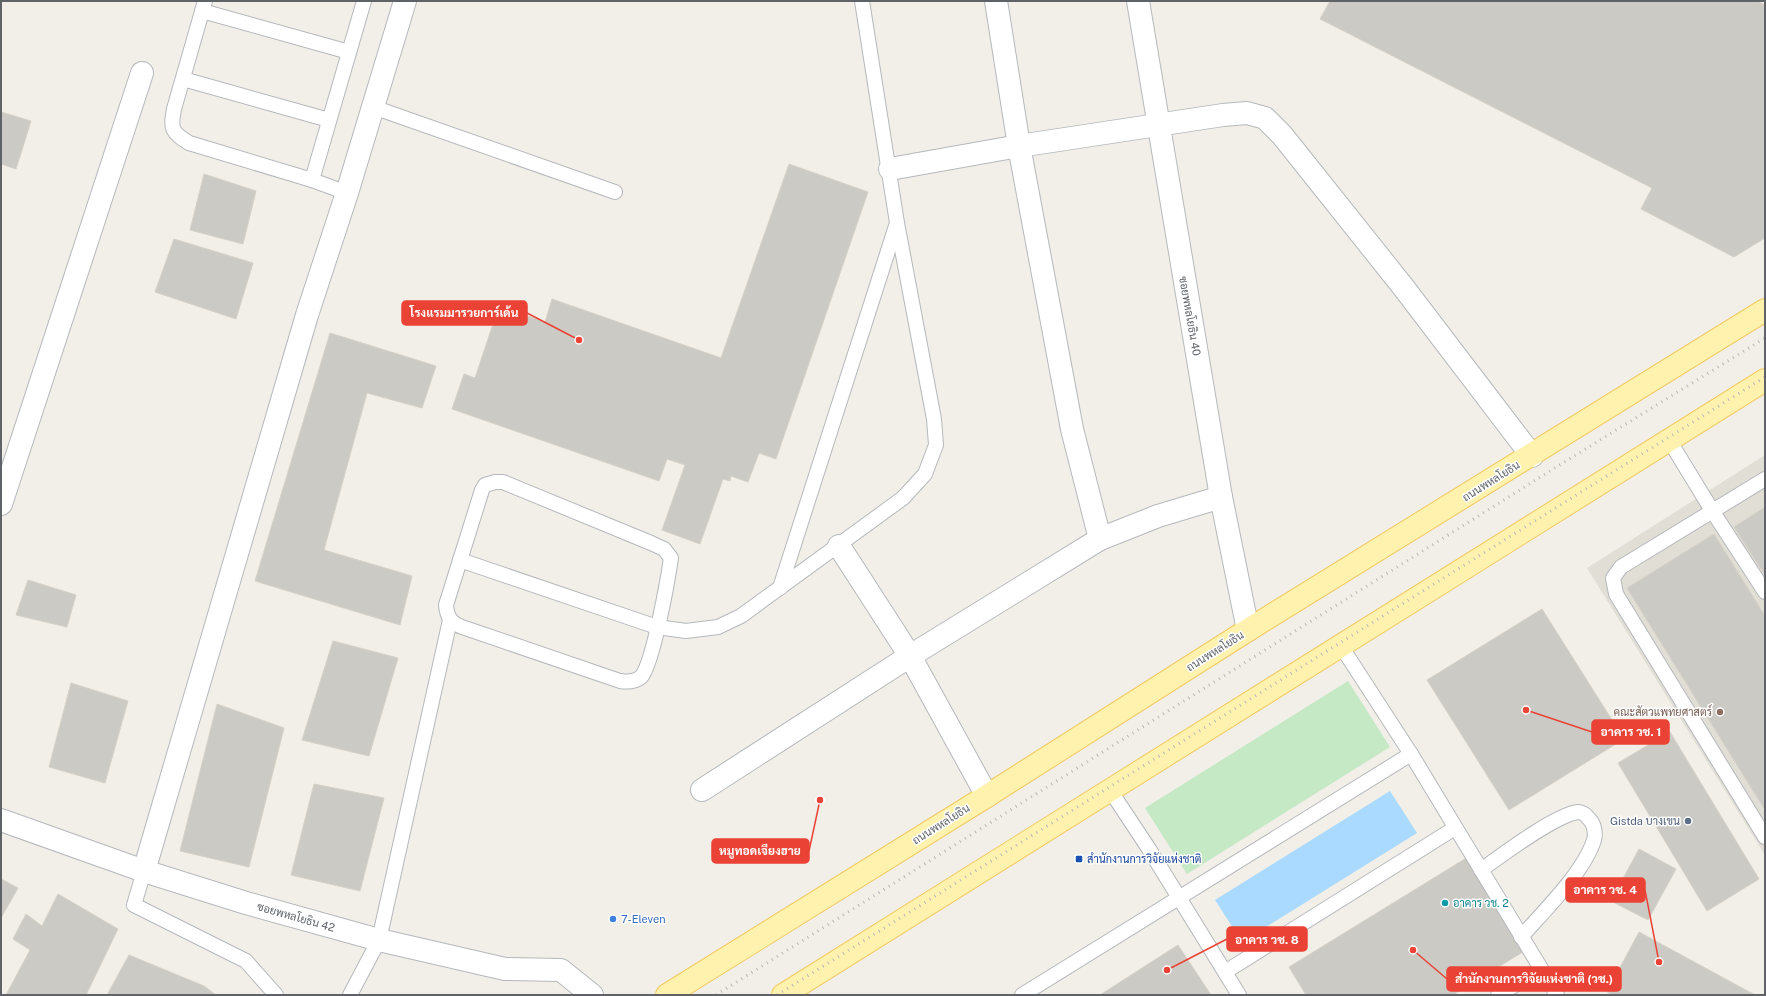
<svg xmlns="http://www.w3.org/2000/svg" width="1766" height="996" font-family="'Public Sans',Sarabun,sans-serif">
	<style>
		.education { fill: #e1ded6 }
		.green { fill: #c5e8c5 }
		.water { fill: #aadaff }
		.building { fill: #cccac5; stroke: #d6d1c6 }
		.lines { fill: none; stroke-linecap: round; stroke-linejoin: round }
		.service-casing { stroke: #b5b8bc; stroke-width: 16 }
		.minor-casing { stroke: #b5b8bc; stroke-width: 24 }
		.primary-casing { stroke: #f2c960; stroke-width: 24 }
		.service { stroke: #fff; stroke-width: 14 }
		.minor { stroke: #fff; stroke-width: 22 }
		.primary { stroke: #fff2af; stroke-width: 22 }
		.rail { stroke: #b6b7b8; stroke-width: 3; stroke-dasharray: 1 5; stroke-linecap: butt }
		.education-dot { fill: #8d6e63; stroke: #fff; stroke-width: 1.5 }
		.service-dot { fill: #5c6f8a; stroke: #fff; stroke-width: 1.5 }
		.transit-dot { fill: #1a4fb4; stroke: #fff; stroke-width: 1.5 }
		.culture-dot { fill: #0f9aa8; stroke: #fff; stroke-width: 1.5 }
		.shop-dot { fill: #3f7fe0; stroke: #fff; stroke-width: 1.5 }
		.labels { text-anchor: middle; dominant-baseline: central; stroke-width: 3; stroke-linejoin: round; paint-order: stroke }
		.street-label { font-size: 11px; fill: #5f6368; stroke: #fff }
		.education-label { font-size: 11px; fill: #785e54; stroke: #fff; text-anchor: end }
		.service-label { font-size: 11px; fill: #4e5e75; stroke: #fff; text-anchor: end }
		.transit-label { font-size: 11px; fill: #164399; stroke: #fff; text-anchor: start }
		.culture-label { font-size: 11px; fill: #0d838f; stroke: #fff; text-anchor: start }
		.shop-label { font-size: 11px; fill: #366cbe; stroke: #fff; text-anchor: start }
		.leader { fill: none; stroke: #ea4335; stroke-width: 1.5 }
		.callout-dot { fill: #ea4335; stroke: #fff; stroke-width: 1.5 }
		.callout { fill: #ea4335; stroke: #ea4335; stroke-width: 1.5 }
		.callout-label { font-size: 12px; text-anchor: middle; font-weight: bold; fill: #fff }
	</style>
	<rect width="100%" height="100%" fill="#f1efe8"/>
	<path class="education" d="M1765 455V855L1587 568Z"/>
	<path class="green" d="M1348 681 1390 747 1187 874 1145 808Z"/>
	<path class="water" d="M1390 791 1417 833 1242 942 1215 900Z"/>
	<g class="building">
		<path d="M1330 1H1757L1765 5V238L1734 257 1641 209 1652 188 1320 19Z"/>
		<path d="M1 112 31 121 16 169 1 164Z"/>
		<path d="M789 164 868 192 776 459 759 453 748 482 731 476 730 481 723 479 700 544 662 530 685 465 667 459 659 481 452 409 464 374 475 378 499 306 545 322 552 299 721 358Z"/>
		<path d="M204 174 256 191 243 244 190 230Z"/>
		<path d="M174 239 253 263 236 319 155 292Z"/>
		<path d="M330 333 436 366 422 408 367 393 324 550 412 576 400 625 255 581Z"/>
		<path d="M1765 507V575L1734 527Z"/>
		<path d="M1714 534 1765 616V810L1627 588Z"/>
		<path d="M28 580 76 595 67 627 16 615Z"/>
		<path d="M1542 609 1624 739 1509 810 1427 680Z"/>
		<path d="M333 641 398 658 369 756 302 740Z"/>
		<path d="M71 683 128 701 105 783 49 767Z"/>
		<path d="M217 704 284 728 249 867 180 851Z"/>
		<path d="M1670 732 1759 879 1707 911 1618 763Z"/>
		<path d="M314 784 384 798 360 891 291 875Z"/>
		<path d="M1639 849 1676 869 1648 920 1611 901Z"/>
		<path d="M1468 857 1526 950 1453 995H1306L1289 967Z"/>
		<path d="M1 879 18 888 1 918Z"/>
		<path d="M58 894 118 929 86 995H6L30 950 13 939 26 914 42 926Z"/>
		<path d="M1639 932 1755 995H1612L1607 992Z"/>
		<path d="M1178 945 1211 995H1100Z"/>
		<path d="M129 955 204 986 216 995H107Z"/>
	</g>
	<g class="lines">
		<defs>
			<g id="service">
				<path d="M205 1 174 109C170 130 172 132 189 143L312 180 347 193"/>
				<path d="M202 11 349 52"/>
				<path d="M183 79 329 120"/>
				<path d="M373 107 615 192"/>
				<path d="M312 180 364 1"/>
				<path d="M1669 440 1713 512 1765 592"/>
				<path d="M1765 479 1621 567 1613 578 1616 594 1765 837"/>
				<path d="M495 482H503L651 543 664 549 671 558C668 579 653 664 641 677 635 682 627 682 620 681L462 627C451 623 447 617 446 605L482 490 485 485Z"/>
				<path d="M460 560 657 627 686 631 718 627 741 616 903 498 925 474 936 445 934 419 897 223 862 1"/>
				<path d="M780 588 896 226"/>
				<path d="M1341 646 1411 754 1557 995"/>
				<path d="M1110 790 1149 849 1239 995"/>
				<path d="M1481 870C1502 855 1555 815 1578 812 1583 812 1587 816 1590 820 1594 824 1596 834 1594 840 1584 872 1544 911 1521 937"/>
				<path d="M144 871 134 905 246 961 276 995"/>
				<path d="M1225 972 1455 828"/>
				<path d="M350 995 379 940 450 620"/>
				<path d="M1022 995 1411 754"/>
				<path d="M1498 995 1541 970"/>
			</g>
			<g id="minor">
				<path d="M1138 1 1221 497 1248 630"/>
				<path d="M890 169 1019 146 1223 115 1247 113 1265 118 1282 135 1404 288 1532 456"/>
				<path d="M1 504 142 73"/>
				<path d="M1100 539 1158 516 1221 497"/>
				<path d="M839 546 910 656 987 796"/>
				<path d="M702 790 910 656 1100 539 1072 429 1019 146 996 1"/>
				<path d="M1 820 144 871 246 903 379 940 505 969 561 970 592 995"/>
				<path d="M144 871 307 315 347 193 405 1"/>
			</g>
			<g id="primary">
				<path d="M667 995 987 796 1248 630 1765 310"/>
				<path d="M783 995 1765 380"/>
			</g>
		</defs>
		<use href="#service" class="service-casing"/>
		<use href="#minor" class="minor-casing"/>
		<use href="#primary" class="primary-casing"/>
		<use href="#service" class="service"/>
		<use href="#minor" class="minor"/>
		<use href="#primary" class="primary"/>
		<g class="rail">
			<path d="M716 995 1558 466 1765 338"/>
			<path d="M777 995 1765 377"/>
		</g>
	</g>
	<circle class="education-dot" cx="1720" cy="712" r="4"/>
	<circle class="service-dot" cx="1688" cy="821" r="4"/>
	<rect class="transit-dot" x="1075" y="855" width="8" height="8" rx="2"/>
	<circle class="culture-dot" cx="1445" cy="903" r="4"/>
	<circle class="shop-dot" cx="613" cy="919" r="4"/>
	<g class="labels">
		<g class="street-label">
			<text transform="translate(1190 316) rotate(80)">ซอยพหลโยธิน 40</text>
			<text transform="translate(1491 481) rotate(-32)">ถนนพหลโยธิน</text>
			<text transform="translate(1215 651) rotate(-32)">ถนนพหลโยธิน</text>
			<text transform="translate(941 824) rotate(-32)">ถนนพหลโยธิน</text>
			<text transform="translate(296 917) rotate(16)">ซอยพหลโยธิน 42</text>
		</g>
		<g class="education-label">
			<text x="1712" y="712">คณะสัตวแพทยศาสตร์</text>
		</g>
		<g class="service-label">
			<text x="1680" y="821">Gistda บางเขน</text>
		</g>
		<g class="transit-label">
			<text x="1087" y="859">สำนักงานการวิจัยแห่งชาติ</text>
		</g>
		<g class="culture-label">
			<text x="1453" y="903">อาคาร วช. 2</text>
		</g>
		<g class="shop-label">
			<text x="621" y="919">7-Eleven</text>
		</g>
	</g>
	<path class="leader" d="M579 340L527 313M1526 710L1592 732M820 800L809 851M1659 962L1645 890M1167 970L1227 939M1413 950L1447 979"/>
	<g class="callout-dot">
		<circle cx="579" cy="340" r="4"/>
		<circle cx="1526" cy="710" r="4"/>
		<circle cx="820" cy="800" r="4"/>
		<circle cx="1659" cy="962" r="4"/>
		<circle cx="1167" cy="970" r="4"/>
		<circle cx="1413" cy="950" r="4"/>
	</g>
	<g class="callout">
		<rect x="402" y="301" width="125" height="24" rx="4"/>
		<rect x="1592" y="720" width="77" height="24" rx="4"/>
		<rect x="712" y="839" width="97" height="24" rx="4"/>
		<rect x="1566" y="878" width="79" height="24" rx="4"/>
		<rect x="1227" y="927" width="80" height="24" rx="4"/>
		<rect x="1447" y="967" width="174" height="24" rx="4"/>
	</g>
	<g class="callout-label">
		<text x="464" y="317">โรงแรมมารวยการ์เด้น</text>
		<text x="1631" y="736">อาคาร วช. 1</text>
		<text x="760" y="855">หมูทอดเจียงฮาย</text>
		<text x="1605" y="894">อาคาร วช. 4</text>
		<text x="1267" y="944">อาคาร วช. 8</text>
		<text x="1534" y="983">สำนักงานการวิจัยแห่งชาติ (วช.)</text>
	</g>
	<rect width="1766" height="996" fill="none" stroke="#5f6368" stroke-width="4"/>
</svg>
